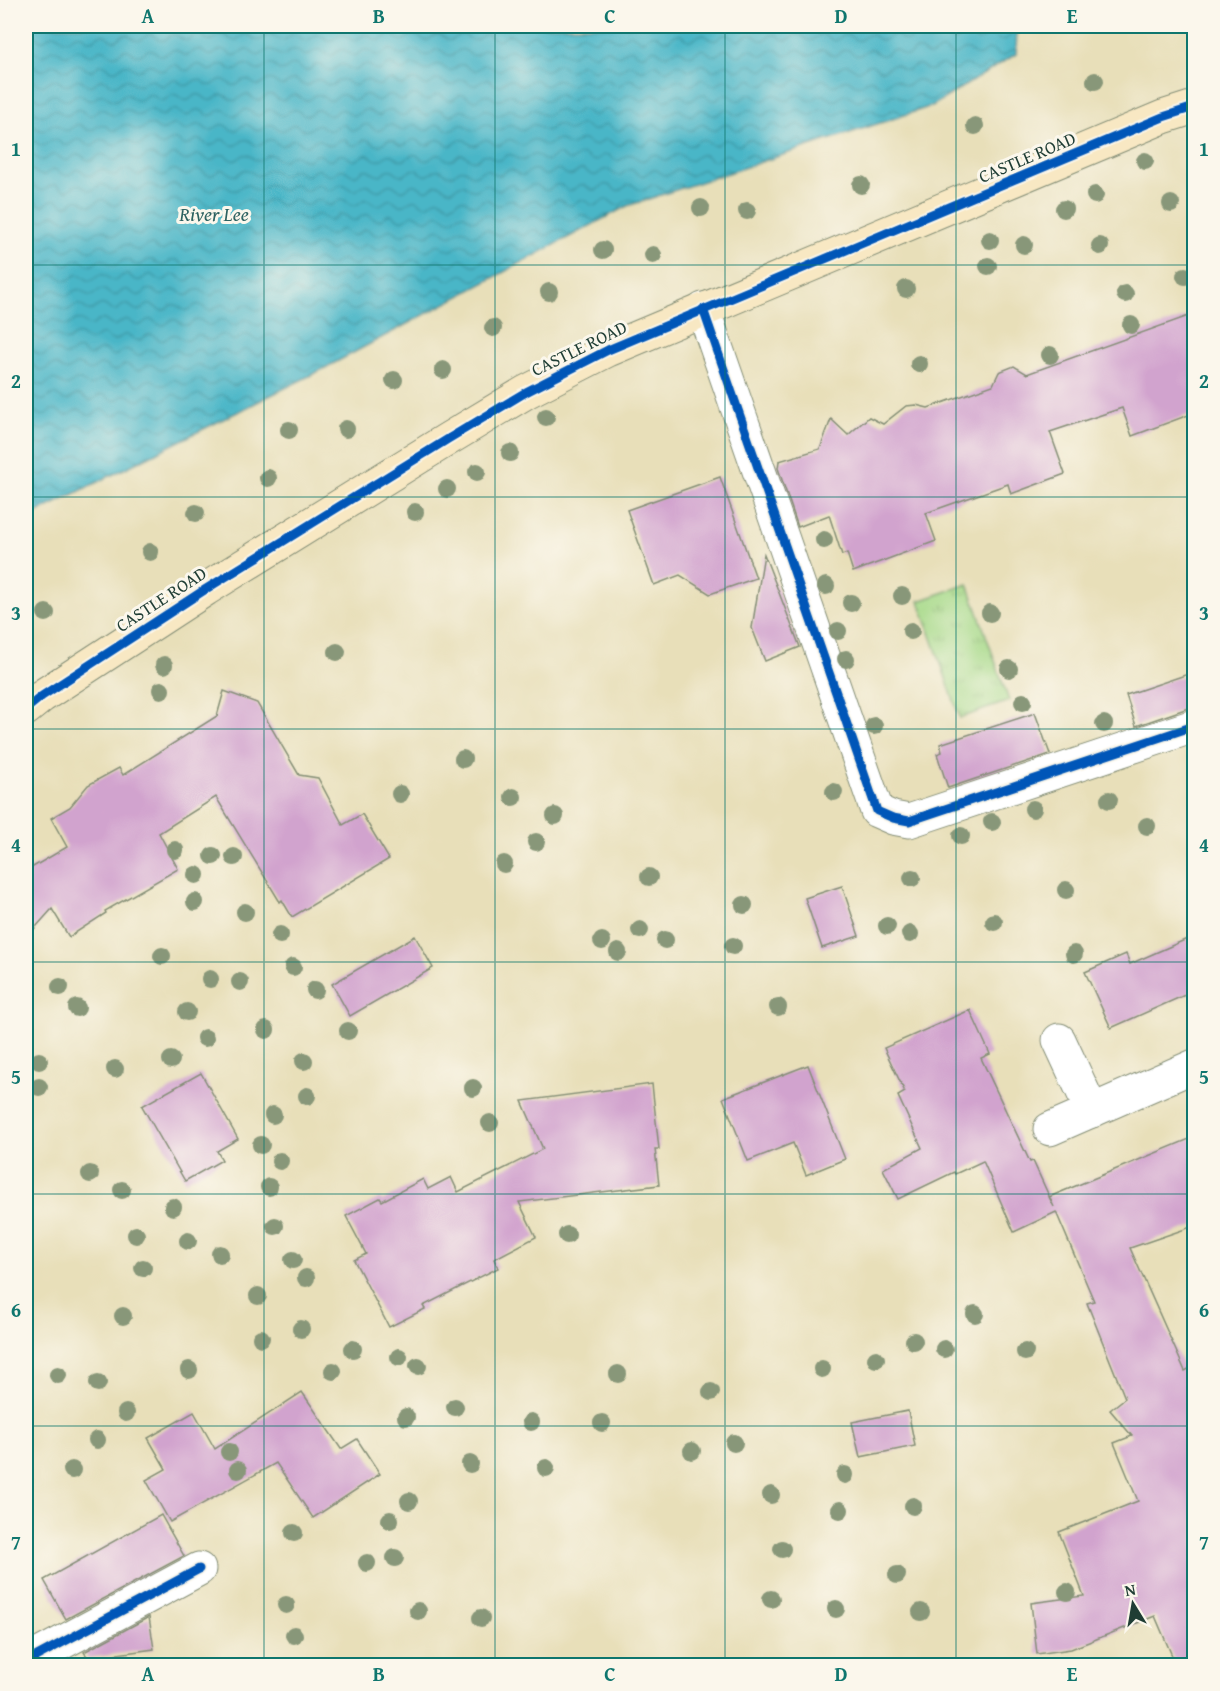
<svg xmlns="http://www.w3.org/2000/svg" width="1220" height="1691" font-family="'Gentium Book Plus',serif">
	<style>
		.grass { fill: url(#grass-tufts); stroke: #628b5e; stroke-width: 1.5 }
		.water { fill: url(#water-waves); stroke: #347a7e; stroke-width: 1.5 }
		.building { fill: #d1a3ce }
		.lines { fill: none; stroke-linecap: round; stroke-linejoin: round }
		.street-casing { stroke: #848e76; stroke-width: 35 }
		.secondary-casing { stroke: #848e76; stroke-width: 35 }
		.street { stroke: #fff; stroke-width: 33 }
		.secondary { stroke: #f8e8c3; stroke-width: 33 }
		.cycleway-casing { stroke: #fbf7ec; stroke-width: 13 }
		.cycleway { stroke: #0057b8; stroke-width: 9 }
		.tree { fill: #889779 }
		.grid { fill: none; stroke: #0f766e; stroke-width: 1.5; stroke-opacity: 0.55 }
		.labels { text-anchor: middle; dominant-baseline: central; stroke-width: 6; stroke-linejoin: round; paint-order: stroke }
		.street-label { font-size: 18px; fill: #1f3d34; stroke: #fbf7ec }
		.water-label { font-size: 20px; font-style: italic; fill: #2c6160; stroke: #fbf7ec }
		.neatline { fill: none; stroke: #0f766e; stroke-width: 2 }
		.grid-label { font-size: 20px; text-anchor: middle; font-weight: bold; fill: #0f766e }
	</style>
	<defs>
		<pattern id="grass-tufts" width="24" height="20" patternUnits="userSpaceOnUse" patternTransform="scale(1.5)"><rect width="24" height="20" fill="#a6d988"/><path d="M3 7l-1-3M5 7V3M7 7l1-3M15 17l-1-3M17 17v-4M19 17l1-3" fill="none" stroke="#8ebb76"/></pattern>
		<pattern id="water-waves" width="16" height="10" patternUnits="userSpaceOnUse" patternTransform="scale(1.5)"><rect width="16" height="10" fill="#4ab6c7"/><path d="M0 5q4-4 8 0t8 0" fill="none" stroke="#3d95a2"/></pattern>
	</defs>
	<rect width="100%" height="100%" fill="#fbf7ec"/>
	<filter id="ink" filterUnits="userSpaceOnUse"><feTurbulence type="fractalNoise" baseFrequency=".0167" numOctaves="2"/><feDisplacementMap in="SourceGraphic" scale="12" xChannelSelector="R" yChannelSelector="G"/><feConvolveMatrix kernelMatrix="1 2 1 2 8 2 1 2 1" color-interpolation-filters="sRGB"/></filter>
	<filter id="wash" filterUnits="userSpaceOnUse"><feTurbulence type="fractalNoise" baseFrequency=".008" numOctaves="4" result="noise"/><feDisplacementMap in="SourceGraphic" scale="24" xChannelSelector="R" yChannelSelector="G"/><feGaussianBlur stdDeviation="1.35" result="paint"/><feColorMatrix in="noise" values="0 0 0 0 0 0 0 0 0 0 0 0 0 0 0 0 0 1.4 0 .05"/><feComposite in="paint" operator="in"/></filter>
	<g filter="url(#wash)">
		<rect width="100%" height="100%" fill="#e8dfb9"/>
		<path class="grass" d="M968 584 1009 701 960 718 919 601Z"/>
		<path class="water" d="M26 26H1017L1016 54 932 106 627 206 325 368 26 518Z"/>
		<g id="blocks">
			<g class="building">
				<path d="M1194 314V413L1132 436 1122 408 1050 432 1065 474 1011 494 1008 484 926 513 936 541 853 572 847 553 842 555 829 515 798 527 778 468 779 461 820 449 831 419 848 435 869 417 883 424 906 406 916 405 928 408 993 385 999 372 1014 366 1027 374Z"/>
				<path d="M720 477 756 578 710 594 680 575 654 585 627 510Z"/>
				<path d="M764 554 800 647 765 661 752 628Z"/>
				<path d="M1194 672V708H1188L1136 726 1126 695Z"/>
				<path d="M224 691 257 703 299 775 318 778 343 825 362 814 389 859 292 917 282 900 280 902 216 797 159 833 178 869 105 911 106 913 69 937 52 909 26 938V871L67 847 51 818 70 807 88 785 119 768 123 775 217 716Z"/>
				<path d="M1035 713 1050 754 948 788 937 754 942 752 940 744Z"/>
				<path d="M842 886 859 936 822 948 805 898Z"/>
				<path d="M415 936 433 968 350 1016 332 984Z"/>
				<path d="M1194 936V991L1111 1028 1085 972 1126 954 1130 964Z"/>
				<path d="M970 1010 990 1054 981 1058 1030 1162 1033 1161 1054 1207 1049 1197 1194 1137V1226L1130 1248 1185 1371 1194 1366V1665H1176L1155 1616 1071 1649 1037 1654 1031 1603 1084 1596 1059 1532 1138 1501 1114 1443 1132 1436 1110 1410 1125 1398 1087 1303 1094 1301 1056 1212 1014 1232 983 1161 955 1174 954 1172 898 1199 883 1169 922 1148 898 1096 905 1092 884 1048Z"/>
				<path d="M808 1065 845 1159 806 1175 793 1143 748 1161 723 1098Z"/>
				<path d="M201 1073 238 1139 217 1151 222 1160 185 1181 142 1106Z"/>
				<path d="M652 1084 659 1149H655L659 1185 519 1202 536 1237 494 1259 498 1268 423 1306 425 1309 389 1327 354 1260 366 1254 346 1216 380 1198 382 1201 423 1179 428 1189 451 1177 458 1192 543 1149 522 1101Z"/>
				<path d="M302 1392 341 1449 357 1439 380 1474 313 1518 276 1463 170 1522 146 1480 166 1469 148 1438 194 1412 215 1449Z"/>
				<path d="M908 1411 915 1446 860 1457 852 1422Z"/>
				<path d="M161 1515 184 1556 66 1619 44 1580Z"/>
				<path d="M149 1617 154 1649 88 1658 84 1652Z"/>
			</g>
		</g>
	</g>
	<g filter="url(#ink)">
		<use href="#blocks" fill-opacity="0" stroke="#848e76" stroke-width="1.5"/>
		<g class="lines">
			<defs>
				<g id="street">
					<path d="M703 309 877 811 893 818 909 821 1194 726"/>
					<path d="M1059 1040 1092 1111"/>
					<path d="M1050 1129 1194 1066"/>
					<path d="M26 1662 199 1569"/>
				</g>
				<path id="secondary" d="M26 709 42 696 206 589 448 439 526 392 608 350 1163 117 1194 107"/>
			</defs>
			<use href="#street" class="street-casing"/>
			<use href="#secondary" class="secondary-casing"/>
			<use href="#street" class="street"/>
			<use href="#secondary" class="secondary"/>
			<defs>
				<g id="cycleway">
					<path d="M703 309 877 811 893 818 909 821 1194 726"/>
					<path d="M26 709 42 696 206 589 448 439 526 392 608 350 1163 117 1194 107"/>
					<path d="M26 1662 199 1569"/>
				</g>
			</defs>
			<use href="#cycleway" class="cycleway-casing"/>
			<use href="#cycleway" class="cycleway"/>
		</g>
		<g class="tree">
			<circle cx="1095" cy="81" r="9"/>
			<circle cx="975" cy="126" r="9"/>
			<circle cx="1145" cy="161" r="9"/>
			<circle cx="861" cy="185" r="9"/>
			<circle cx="1095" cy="195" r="9"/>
			<circle cx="1171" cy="204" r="9"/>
			<circle cx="701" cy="208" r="9"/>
			<circle cx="1064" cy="209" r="9"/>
			<circle cx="747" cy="211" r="9"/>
			<circle cx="990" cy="240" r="9"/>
			<circle cx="1024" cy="245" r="9"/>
			<circle cx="1100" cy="246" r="9"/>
			<circle cx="603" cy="250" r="9"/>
			<circle cx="653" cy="255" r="9"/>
			<circle cx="988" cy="266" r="9"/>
			<circle cx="1185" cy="276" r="9"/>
			<circle cx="906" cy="289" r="9"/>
			<circle cx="549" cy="292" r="9"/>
			<circle cx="1125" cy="294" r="9"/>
			<circle cx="1131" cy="325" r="9"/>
			<circle cx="493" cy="328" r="9"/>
			<circle cx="1050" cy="355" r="9"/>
			<circle cx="919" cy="364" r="9"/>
			<circle cx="443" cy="370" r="9"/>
			<circle cx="394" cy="380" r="9"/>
			<circle cx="546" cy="417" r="9"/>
			<circle cx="346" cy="429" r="9"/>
			<circle cx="289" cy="430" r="9"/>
			<circle cx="510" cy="453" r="9"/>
			<circle cx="477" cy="472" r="9"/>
			<circle cx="268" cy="478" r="9"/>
			<circle cx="447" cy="489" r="9"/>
			<circle cx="415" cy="512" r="9"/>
			<circle cx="196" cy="513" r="9"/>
			<circle cx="824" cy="540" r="9"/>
			<circle cx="150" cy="552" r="9"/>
			<circle cx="826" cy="586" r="9"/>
			<circle cx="902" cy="596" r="9"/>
			<circle cx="851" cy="603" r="9"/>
			<circle cx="46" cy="613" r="9"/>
			<circle cx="990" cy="613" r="9"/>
			<circle cx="838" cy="631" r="9"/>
			<circle cx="911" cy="631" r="9"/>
			<circle cx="337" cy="652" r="9"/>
			<circle cx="846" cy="659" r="9"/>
			<circle cx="164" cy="665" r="9"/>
			<circle cx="1009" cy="669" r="9"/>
			<circle cx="161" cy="690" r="9"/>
			<circle cx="1023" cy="702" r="9"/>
			<circle cx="1104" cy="724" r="9"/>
			<circle cx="874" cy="726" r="9"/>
			<circle cx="463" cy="759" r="9"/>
			<circle cx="834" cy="792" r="9"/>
			<circle cx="400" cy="794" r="9"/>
			<circle cx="513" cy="797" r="9"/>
			<circle cx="1109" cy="800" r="9"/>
			<circle cx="1033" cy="809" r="9"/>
			<circle cx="555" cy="816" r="9"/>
			<circle cx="992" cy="822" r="9"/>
			<circle cx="1147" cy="826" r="9"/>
			<circle cx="961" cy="836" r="9"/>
			<circle cx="536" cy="842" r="9"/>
			<circle cx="175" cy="850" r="9"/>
			<circle cx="213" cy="856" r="9"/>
			<circle cx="234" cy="857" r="9"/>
			<circle cx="504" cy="864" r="9"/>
			<circle cx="196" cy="875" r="9"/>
			<circle cx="649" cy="877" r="9"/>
			<circle cx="912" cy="878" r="9"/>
			<circle cx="1066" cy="890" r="9"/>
			<circle cx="195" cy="902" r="9"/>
			<circle cx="744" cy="905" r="9"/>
			<circle cx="245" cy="912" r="9"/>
			<circle cx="994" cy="922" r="9"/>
			<circle cx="887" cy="926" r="9"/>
			<circle cx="640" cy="930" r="9"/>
			<circle cx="910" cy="934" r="9"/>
			<circle cx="280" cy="935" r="9"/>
			<circle cx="665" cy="940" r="9"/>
			<circle cx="602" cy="941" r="9"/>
			<circle cx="733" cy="946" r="9"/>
			<circle cx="618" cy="952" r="9"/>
			<circle cx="1074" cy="954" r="9"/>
			<circle cx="162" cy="956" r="9"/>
			<circle cx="293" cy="967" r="9"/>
			<circle cx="210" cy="979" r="9"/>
			<circle cx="240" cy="982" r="9"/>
			<circle cx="60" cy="987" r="9"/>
			<circle cx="315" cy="990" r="9"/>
			<circle cx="778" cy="1007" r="9"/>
			<circle cx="77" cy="1008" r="9"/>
			<circle cx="187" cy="1012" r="9"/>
			<circle cx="266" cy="1030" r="9"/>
			<circle cx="348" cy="1031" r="9"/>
			<circle cx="205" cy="1038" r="9"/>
			<circle cx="171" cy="1060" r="9"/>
			<circle cx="39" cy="1061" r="9"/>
			<circle cx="304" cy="1061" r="9"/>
			<circle cx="115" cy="1069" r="9"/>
			<circle cx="39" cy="1087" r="9"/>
			<circle cx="473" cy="1088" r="9"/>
			<circle cx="307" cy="1096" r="9"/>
			<circle cx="273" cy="1115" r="9"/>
			<circle cx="490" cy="1123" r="9"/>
			<circle cx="261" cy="1145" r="9"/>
			<circle cx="280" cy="1161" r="9"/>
			<circle cx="90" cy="1174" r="9"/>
			<circle cx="269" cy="1187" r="9"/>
			<circle cx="122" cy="1190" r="9"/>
			<circle cx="173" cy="1207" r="9"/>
			<circle cx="275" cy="1226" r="9"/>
			<circle cx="136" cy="1235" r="9"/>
			<circle cx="567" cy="1235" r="9"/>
			<circle cx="188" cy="1241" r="9"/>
			<circle cx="220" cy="1254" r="9"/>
			<circle cx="293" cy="1260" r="9"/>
			<circle cx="143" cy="1268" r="9"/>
			<circle cx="306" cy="1278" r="9"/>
			<circle cx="258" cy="1296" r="9"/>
			<circle cx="975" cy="1314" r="9"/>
			<circle cx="123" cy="1316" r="9"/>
			<circle cx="301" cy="1329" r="9"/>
			<circle cx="261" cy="1338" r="9"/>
			<circle cx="914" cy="1341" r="9"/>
			<circle cx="353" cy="1349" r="9"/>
			<circle cx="944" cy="1349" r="9"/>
			<circle cx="1025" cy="1352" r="9"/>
			<circle cx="399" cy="1357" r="9"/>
			<circle cx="876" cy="1359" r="9"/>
			<circle cx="418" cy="1366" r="9"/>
			<circle cx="822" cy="1369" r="9"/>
			<circle cx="189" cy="1370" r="9"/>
			<circle cx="333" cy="1371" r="9"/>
			<circle cx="618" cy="1374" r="9"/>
			<circle cx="58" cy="1375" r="9"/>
			<circle cx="98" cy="1383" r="9"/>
			<circle cx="711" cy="1392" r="9"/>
			<circle cx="455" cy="1407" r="9"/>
			<circle cx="126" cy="1413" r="9"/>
			<circle cx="406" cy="1417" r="9"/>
			<circle cx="531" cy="1422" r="9"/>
			<circle cx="602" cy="1423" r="9"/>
			<circle cx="97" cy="1440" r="9"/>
			<circle cx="734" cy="1443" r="9"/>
			<circle cx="692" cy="1451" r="9"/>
			<circle cx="229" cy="1452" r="9"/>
			<circle cx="470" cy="1464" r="9"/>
			<circle cx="546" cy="1468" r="9"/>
			<circle cx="72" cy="1470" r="9"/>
			<circle cx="238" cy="1470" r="9"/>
			<circle cx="845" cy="1475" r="9"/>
			<circle cx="771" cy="1495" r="9"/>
			<circle cx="409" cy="1501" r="9"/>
			<circle cx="913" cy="1506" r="9"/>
			<circle cx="840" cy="1510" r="9"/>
			<circle cx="390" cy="1520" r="9"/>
			<circle cx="294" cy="1533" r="9"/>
			<circle cx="782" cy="1549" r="9"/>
			<circle cx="395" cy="1558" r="9"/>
			<circle cx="367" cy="1563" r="9"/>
			<circle cx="897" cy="1575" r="9"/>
			<circle cx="1067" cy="1592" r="9"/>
			<circle cx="771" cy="1599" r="9"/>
			<circle cx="286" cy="1605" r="9"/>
			<circle cx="836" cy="1609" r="9"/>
			<circle cx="418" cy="1611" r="9"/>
			<circle cx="921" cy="1612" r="9"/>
			<circle cx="481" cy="1618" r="9"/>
			<circle cx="294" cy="1635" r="9"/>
		</g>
	</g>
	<path class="grid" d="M264 26V1666M495 26V1666M725 26V1666M956 26V1666M26 265H1194M26 497H1194M26 729H1194M26 962H1194M26 1194H1194M26 1426H1194"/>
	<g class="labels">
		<g class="street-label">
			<text transform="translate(1027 157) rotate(-23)">CASTLE ROAD</text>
			<text transform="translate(579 348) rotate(-26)">CASTLE ROAD</text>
			<text transform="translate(161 599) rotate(-33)">CASTLE ROAD</text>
		</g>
		<g class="water-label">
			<text x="214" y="213">River Lee</text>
		</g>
	</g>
	<rect width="1220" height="1691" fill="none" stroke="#fbf7ec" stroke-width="66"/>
	<g transform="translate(1133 1604) rotate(349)" stroke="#fbf7ec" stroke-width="4.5" paint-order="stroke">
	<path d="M0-4.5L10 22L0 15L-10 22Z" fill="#1f3d34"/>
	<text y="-9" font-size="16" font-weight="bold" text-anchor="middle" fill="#1f3d34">N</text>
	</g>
	<rect x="33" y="33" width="1154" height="1625" class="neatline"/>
	<g class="grid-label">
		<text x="148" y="23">A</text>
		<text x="379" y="23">B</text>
		<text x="610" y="23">C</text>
		<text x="841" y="23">D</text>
		<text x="1072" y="23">E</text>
		<text x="16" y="156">1</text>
		<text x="1204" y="156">1</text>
		<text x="16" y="388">2</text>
		<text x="1204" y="388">2</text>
		<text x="16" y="620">3</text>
		<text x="1204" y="620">3</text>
		<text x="16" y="852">4</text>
		<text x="1204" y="852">4</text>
		<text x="16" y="1084">5</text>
		<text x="1204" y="1084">5</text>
		<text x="16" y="1317">6</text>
		<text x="1204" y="1317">6</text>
		<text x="16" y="1549">7</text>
		<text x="1204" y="1549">7</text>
		<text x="148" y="1681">A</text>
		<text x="379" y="1681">B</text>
		<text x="610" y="1681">C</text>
		<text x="841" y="1681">D</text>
		<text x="1072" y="1681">E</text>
	</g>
</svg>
